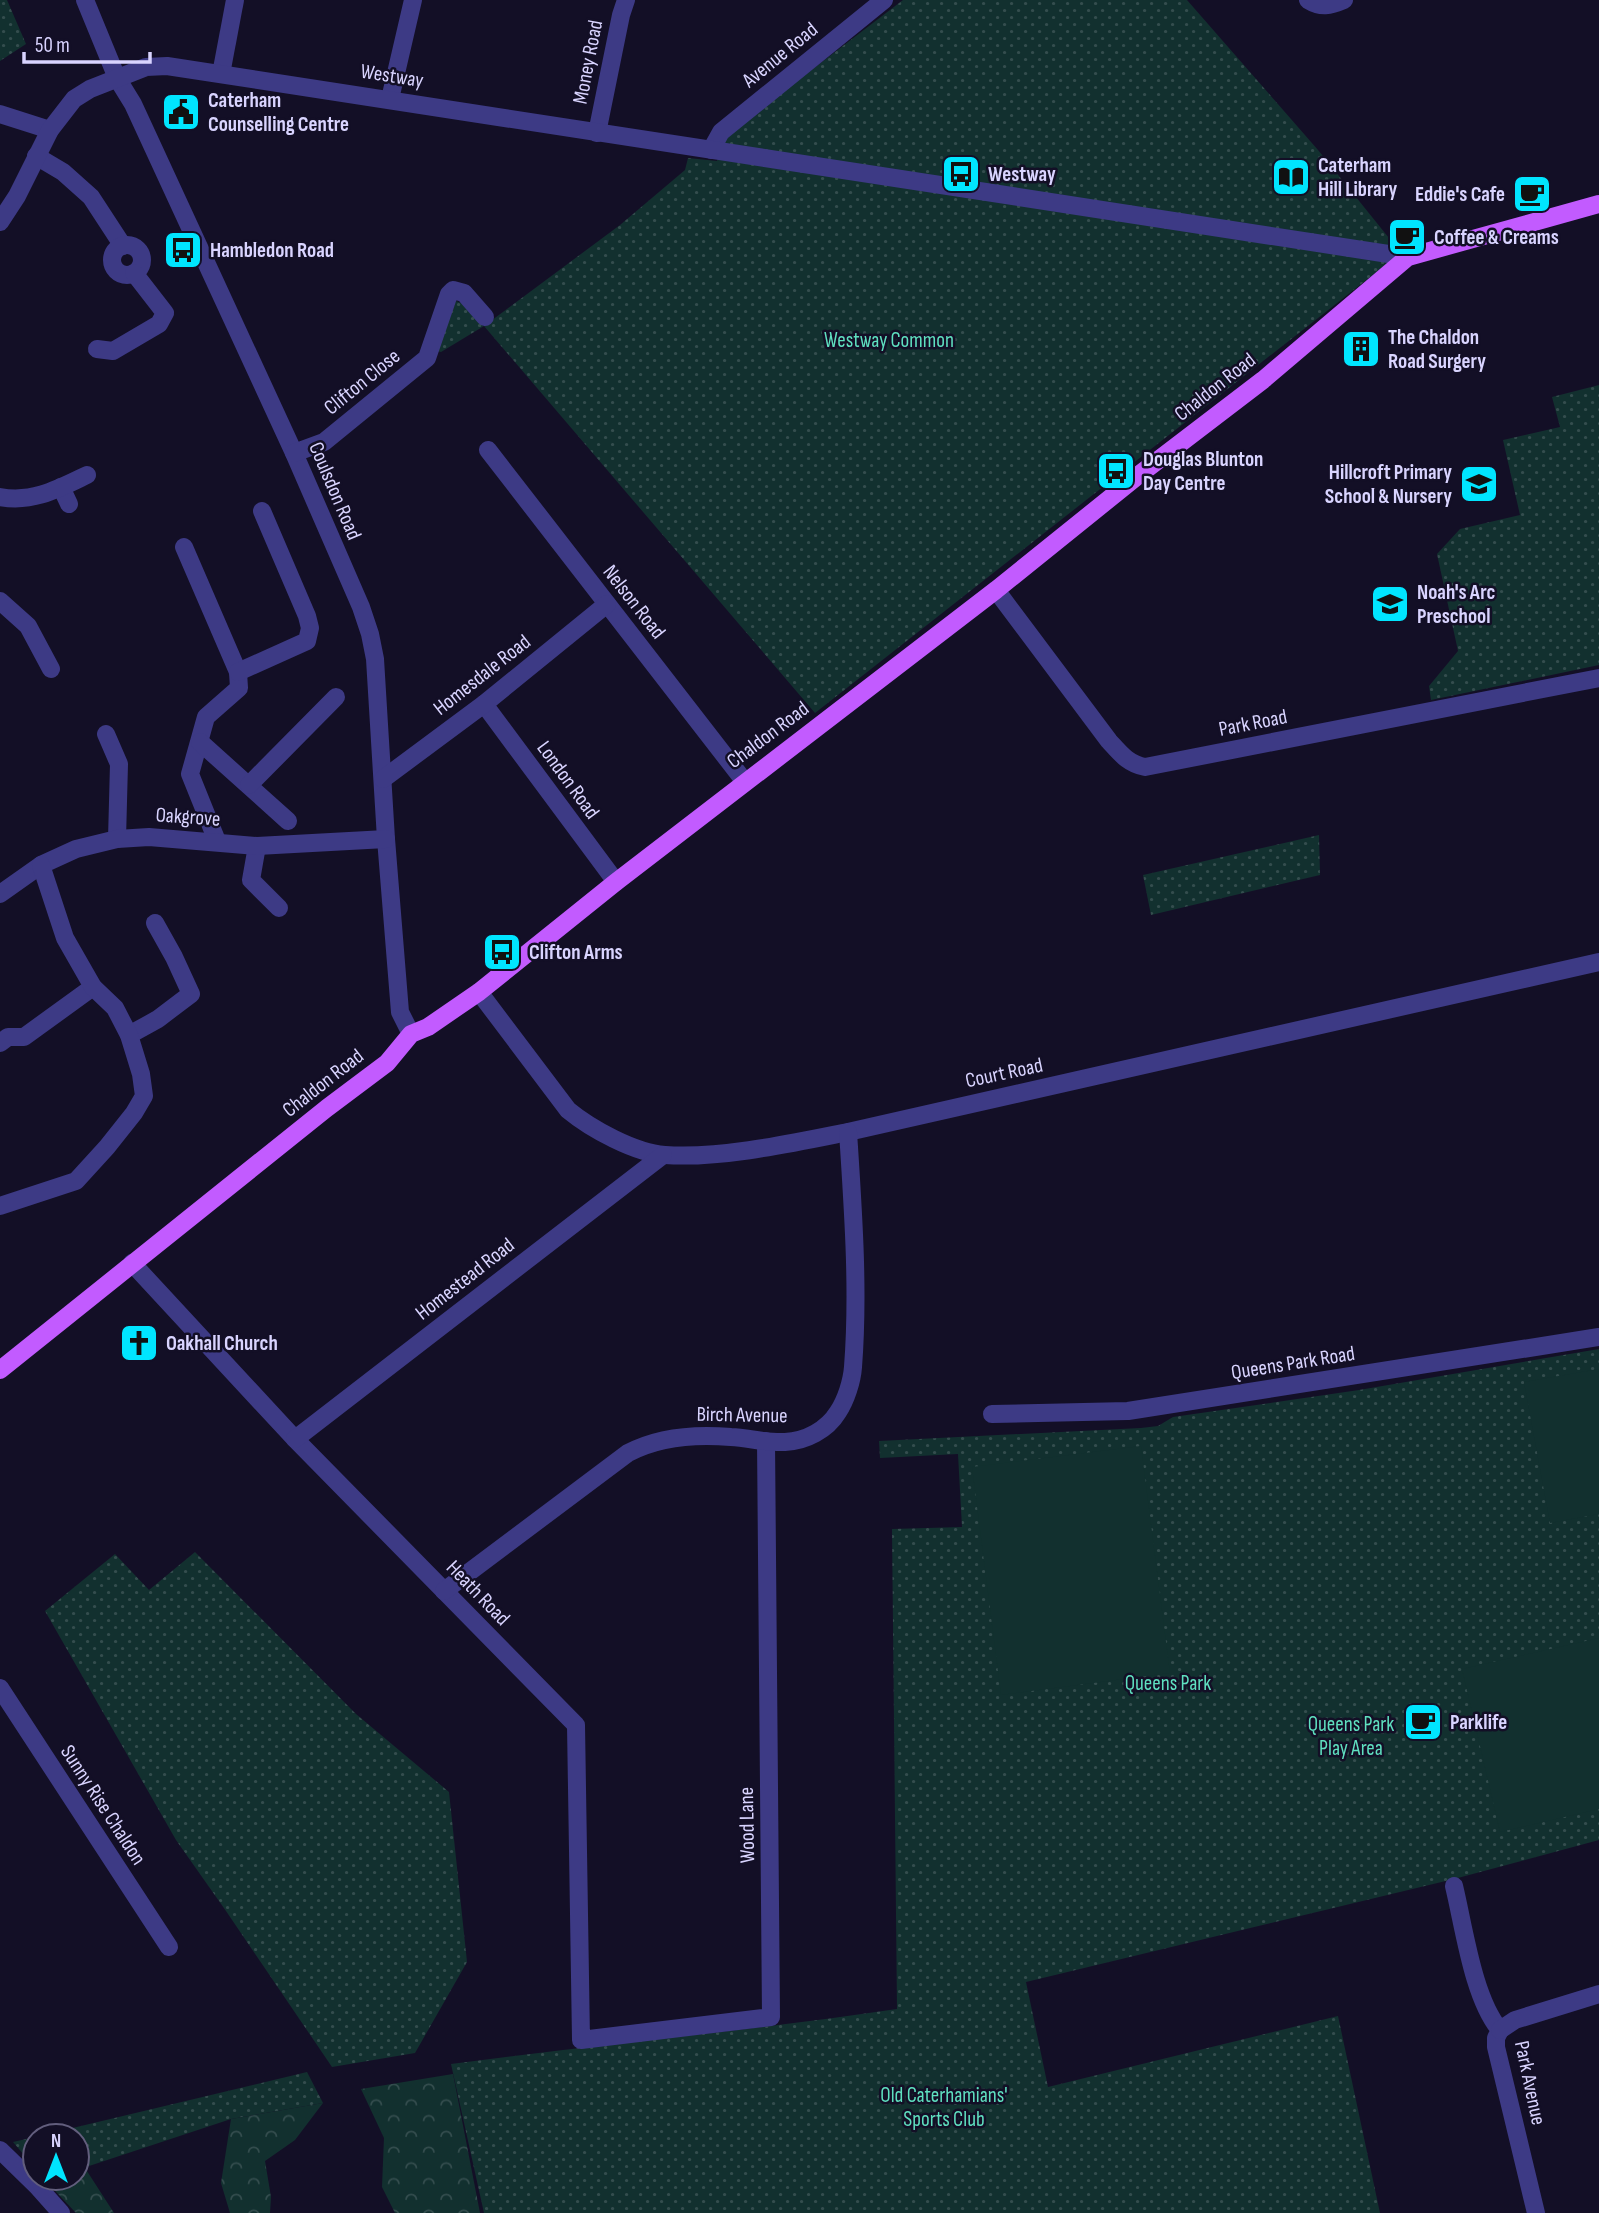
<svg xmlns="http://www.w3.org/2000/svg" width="1599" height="2213" font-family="'Sofia Sans Condensed',sans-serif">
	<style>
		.green { fill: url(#green-dots) }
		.forest { fill: url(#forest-crowns) }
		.pitch { fill: #12302f }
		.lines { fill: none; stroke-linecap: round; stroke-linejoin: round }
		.minor { stroke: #3d3a85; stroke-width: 18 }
		.major { stroke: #c25bff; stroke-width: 18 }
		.labels { text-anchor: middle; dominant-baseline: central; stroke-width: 5; stroke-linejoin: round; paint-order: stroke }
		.street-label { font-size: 21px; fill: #d9d4ff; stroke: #130f26 }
		.poi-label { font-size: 21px; font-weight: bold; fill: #d9d4ff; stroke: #130f26; text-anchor: start }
		.park-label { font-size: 21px; fill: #5fe0c0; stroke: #130f26 }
	</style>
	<defs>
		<pattern id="green-dots" width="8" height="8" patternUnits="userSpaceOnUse" patternTransform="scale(1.75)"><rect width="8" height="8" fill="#12302f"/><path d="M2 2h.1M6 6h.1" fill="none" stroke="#344d4e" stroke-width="1.8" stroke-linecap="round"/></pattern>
		<pattern id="forest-crowns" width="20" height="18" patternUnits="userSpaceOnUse" patternTransform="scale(1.75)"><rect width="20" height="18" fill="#12302f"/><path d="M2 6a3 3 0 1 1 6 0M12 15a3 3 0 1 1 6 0" fill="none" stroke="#344d4e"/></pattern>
	</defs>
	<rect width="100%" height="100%" fill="#130f26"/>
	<g class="green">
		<path d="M0 0H7L26 44 0 61Z"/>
		<path d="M903 0H1187L1318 150 1393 243 1388 263 815 713 484 326 441 352 437 351 456 301 469 306 484 326 620 225 685 170 688 158 717 161 725 136Z"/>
		<path d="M1599 385V665L1431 700 1429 686 1458 651 1437 554 1460 529 1520 515 1503 440 1560 427 1552 397Z"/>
		<path d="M1319 835 1320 875 1151 915 1143 875Z"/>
		<path d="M1599 1349V1840L1454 1879 1026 1982 1048 2087 1338 2016 1380 2213H484L451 2064C600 2044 749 2031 897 2009L892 1529 962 1527 958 1454 880 1458 879 1441 1141 1428 1158 1426 1173 1417 1359 1390Z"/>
		<path d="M195 1552 356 1714 449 1792 467 1962 415 2053 332 2067 226 1911 176 1840 45 1611 115 1554 149 1590Z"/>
		<path d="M307 2072 323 2103 231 2119 77 2170V2136H39Z"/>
		<path d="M35 2137V2168L13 2142Z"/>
	</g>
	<g class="forest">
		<path d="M453 2074 480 2213H395L382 2187 384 2138 361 2089Z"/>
		<path d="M323 2103 295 2140 265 2161 271 2197 270 2213H230L221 2183 231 2119Z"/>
		<path d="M85 2168 114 2213H76L44 2179 77 2178V2170Z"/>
	</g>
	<g class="pitch">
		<path d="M1599 1369V1514L1550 1523 1524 1382Z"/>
		<path d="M1141 1446 1170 1673 1001 1695 972 1467Z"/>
		<path d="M1599 1638V1809L1500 1832 1462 1669Z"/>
	</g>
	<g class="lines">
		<g class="minor">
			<path d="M85 0 117 78 133 104 294 453 361 607 370 634 375 659 386 839 400 1012 411 1034"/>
			<path d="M1308 0C1321 8 1330 6 1344 0"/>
			<path d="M221 74 235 0"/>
			<path d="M390 99 413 0"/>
			<path d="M0 114 50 130"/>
			<path d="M597 133 621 15 626 0"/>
			<path d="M711 150 721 132 884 0"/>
			<path d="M36 156 63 172 91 197 123 246"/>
			<path d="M0 222 17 196 50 130 74 99 90 89 146 67 167 66 1408 257"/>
			<circle cx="127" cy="260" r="15"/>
			<path d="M97 349 113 351 159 324 165 313 134 273"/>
			<path d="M488 450 745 782"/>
			<path d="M294 453 324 442 427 358 449 294 453 290 464 293 485 317"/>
			<path d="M61 487 69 504"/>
			<path d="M0 497C33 503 58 489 87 475"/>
			<path d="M184 547 238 672 239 688 206 717 190 774 217 841"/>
			<path d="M996 590 1109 741C1120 753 1128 764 1145 767L1599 678"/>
			<path d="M0 601 28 626 51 669"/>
			<path d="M238 672 307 641 310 628 307 616 262 511"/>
			<path d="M484 704 616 882"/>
			<path d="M106 734 119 764 117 839"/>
			<path d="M200 742 288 821"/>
			<path d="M383 779 484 704 607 604"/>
			<path d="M249 785 336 697"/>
			<path d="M257 846 251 880 279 908"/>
			<path d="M0 894 41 865 76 849 117 839 149 837 257 846 386 839"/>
			<path d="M479 992 568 1110C591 1129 635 1153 665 1155 720 1159 793 1143 848 1132L1599 962"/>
			<path d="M129 1035 158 1019 191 994 174 957 155 923"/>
			<path d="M0 1043 8 1037H24L93 987"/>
			<path d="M0 1206 76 1181 107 1147 134 1113 144 1096 141 1074 129 1035 115 1008 93 987 65 938 41 865"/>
			<path d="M132 1263 295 1439 576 1725 581 2040 771 2017 766 1441"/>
			<path d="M992 1414 1128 1411 1599 1337"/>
			<path d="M295 1439 663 1155"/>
			<path d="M444 1591 628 1453C660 1436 696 1434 731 1437 749 1438 767 1443 785 1442 806 1441 827 1430 838 1412 846 1400 852 1381 853 1367 859 1290 853 1209 848 1132"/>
			<path d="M0 1688 169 1947"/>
			<path d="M1454 1886C1464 1927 1473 1998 1500 2030L1496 2038V2047L1536 2213"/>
			<path d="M1500 2030 1515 2020 1599 1994"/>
			<path d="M0 2150 37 2186 61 2213"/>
		</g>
		<path class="major" d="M0 1370 327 1108 387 1063 411 1034 428 1027 479 992 616 882 996 590 1140 474 1263 380 1408 257 1599 204"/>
	</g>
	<defs>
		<symbol id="civic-square" viewBox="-11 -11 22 22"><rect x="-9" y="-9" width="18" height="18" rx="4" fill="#00e5ff" stroke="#130f26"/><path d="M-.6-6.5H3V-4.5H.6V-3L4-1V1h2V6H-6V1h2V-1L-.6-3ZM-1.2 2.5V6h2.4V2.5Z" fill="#111"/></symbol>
		<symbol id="bus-square" viewBox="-11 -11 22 22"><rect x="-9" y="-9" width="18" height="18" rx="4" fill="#00e5ff" stroke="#130f26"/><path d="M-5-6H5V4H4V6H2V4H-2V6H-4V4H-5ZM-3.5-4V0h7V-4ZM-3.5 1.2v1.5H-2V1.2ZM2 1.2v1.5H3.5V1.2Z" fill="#111"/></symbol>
		<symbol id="library-square" viewBox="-11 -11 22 22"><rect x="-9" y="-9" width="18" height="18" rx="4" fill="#00e5ff" stroke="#130f26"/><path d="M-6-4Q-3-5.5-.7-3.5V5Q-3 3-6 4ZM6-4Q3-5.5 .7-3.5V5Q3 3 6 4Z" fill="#111"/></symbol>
		<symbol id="cafe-square" viewBox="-11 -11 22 22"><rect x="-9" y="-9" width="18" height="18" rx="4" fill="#00e5ff" stroke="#130f26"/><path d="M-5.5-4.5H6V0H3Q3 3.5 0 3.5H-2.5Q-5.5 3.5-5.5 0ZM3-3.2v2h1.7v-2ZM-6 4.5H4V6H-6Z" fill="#111"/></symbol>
		<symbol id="building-square" viewBox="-11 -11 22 22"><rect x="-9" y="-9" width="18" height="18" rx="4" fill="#00e5ff" stroke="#130f26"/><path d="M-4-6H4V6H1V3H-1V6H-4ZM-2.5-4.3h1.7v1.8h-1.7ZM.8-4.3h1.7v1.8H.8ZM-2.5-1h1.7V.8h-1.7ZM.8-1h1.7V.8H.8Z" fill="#111"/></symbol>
		<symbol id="school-square" viewBox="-11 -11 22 22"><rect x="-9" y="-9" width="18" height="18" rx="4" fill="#00e5ff" stroke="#130f26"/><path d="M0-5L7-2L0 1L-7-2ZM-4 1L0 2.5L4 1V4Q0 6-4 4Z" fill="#111"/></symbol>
		<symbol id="church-square" viewBox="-11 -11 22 22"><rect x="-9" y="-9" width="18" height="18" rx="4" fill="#00e5ff" stroke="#130f26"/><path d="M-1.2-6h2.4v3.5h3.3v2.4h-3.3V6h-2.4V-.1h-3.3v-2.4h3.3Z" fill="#111"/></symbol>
	</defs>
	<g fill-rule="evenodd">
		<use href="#civic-square" x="159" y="90" width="44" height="44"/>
		<use href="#bus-square" x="939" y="152" width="44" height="44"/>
		<use href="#library-square" x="1269" y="155" width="44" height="44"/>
		<use href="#cafe-square" x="1510" y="172" width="44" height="44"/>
		<use href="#cafe-square" x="1385" y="215" width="44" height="44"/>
		<use href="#bus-square" x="161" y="228" width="44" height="44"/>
		<use href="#building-square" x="1339" y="327" width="44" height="44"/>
		<use href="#bus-square" x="1094" y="449" width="44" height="44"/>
		<use href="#school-square" x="1457" y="462" width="44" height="44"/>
		<use href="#school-square" x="1368" y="582" width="44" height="44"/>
		<use href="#bus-square" x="480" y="930" width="44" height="44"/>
		<use href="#church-square" x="117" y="1321" width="44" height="44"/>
		<use href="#cafe-square" x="1401" y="1700" width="44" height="44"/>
	</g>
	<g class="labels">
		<g class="street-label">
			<text transform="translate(780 55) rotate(-39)">Avenue Road</text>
			<text transform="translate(588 62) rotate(-79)">Money Road</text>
			<text transform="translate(392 76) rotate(9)">Westway</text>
			<text transform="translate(362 382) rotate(-39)">Clifton Close</text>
			<text transform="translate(1215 387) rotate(-38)">Chaldon Road</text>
			<text transform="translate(335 491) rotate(67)">Coulsdon Road</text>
			<text transform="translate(634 602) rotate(52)">Nelson Road</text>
			<text transform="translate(482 675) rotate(-38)">Homesdale Road</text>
			<text transform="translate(1253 723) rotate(-11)">Park Road</text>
			<text transform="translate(768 735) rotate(-37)">Chaldon Road</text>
			<text transform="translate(568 780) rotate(54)">London Road</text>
			<text transform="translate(188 817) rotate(4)">Oakgrove</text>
			<text transform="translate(1004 1073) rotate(-12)">Court Road</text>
			<text transform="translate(323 1083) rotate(-38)">Chaldon Road</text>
			<text transform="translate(465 1279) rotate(-38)">Homestead Road</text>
			<text transform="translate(1293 1363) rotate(-9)">Queens Park Road</text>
			<text transform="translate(742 1415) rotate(1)">Birch Avenue</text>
			<text transform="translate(478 1593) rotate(46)">Heath Road</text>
			<text transform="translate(103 1805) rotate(57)">Sunny Rise Chaldon</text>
			<text transform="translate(747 1825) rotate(-91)">Wood Lane</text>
			<text transform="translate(1530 2083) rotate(78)">Park Avenue</text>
		</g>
		<g class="poi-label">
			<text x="208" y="100">Caterham<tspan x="208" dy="24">Counselling Centre</tspan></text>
			<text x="1318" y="165">Caterham<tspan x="1318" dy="24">Hill Library</tspan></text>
			<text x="988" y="174">Westway</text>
			<text x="1505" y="194" text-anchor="end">Eddie's Cafe</text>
			<text x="1434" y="237">Coffee &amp; Creams</text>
			<text x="210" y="250">Hambledon Road</text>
			<text x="1388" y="337">The Chaldon<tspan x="1388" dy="24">Road Surgery</tspan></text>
			<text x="1143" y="459">Douglas Blunton<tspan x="1143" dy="24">Day Centre</tspan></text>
			<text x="1452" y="472" text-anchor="end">Hillcroft Primary<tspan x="1452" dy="24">School &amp; Nursery</tspan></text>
			<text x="1417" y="592">Noah's Arc<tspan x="1417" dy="24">Preschool</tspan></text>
			<text x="529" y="952">Clifton Arms</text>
			<text x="166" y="1343">Oakhall Church</text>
			<text x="1450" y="1722">Parklife</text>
		</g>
		<g class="park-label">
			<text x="889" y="340">Westway Common</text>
			<text x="1168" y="1683">Queens Park</text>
			<text x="1351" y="1724">Queens Park<tspan x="1351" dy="24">Play Area</tspan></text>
			<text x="944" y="2095">Old Caterhamians'<tspan x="944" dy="24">Sports Club</tspan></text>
		</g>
	</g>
	<g transform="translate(56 2157)"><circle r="33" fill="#130f26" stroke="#625e7d" stroke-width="2"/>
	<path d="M0-5L12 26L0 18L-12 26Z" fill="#00e5ff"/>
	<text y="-10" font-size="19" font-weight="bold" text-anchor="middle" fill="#d9d4ff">N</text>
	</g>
	<path d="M24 52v10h126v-10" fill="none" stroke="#d9d4ff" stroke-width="3.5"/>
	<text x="35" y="52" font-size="21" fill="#d9d4ff" stroke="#130f26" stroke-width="5" paint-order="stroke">50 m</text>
</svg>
